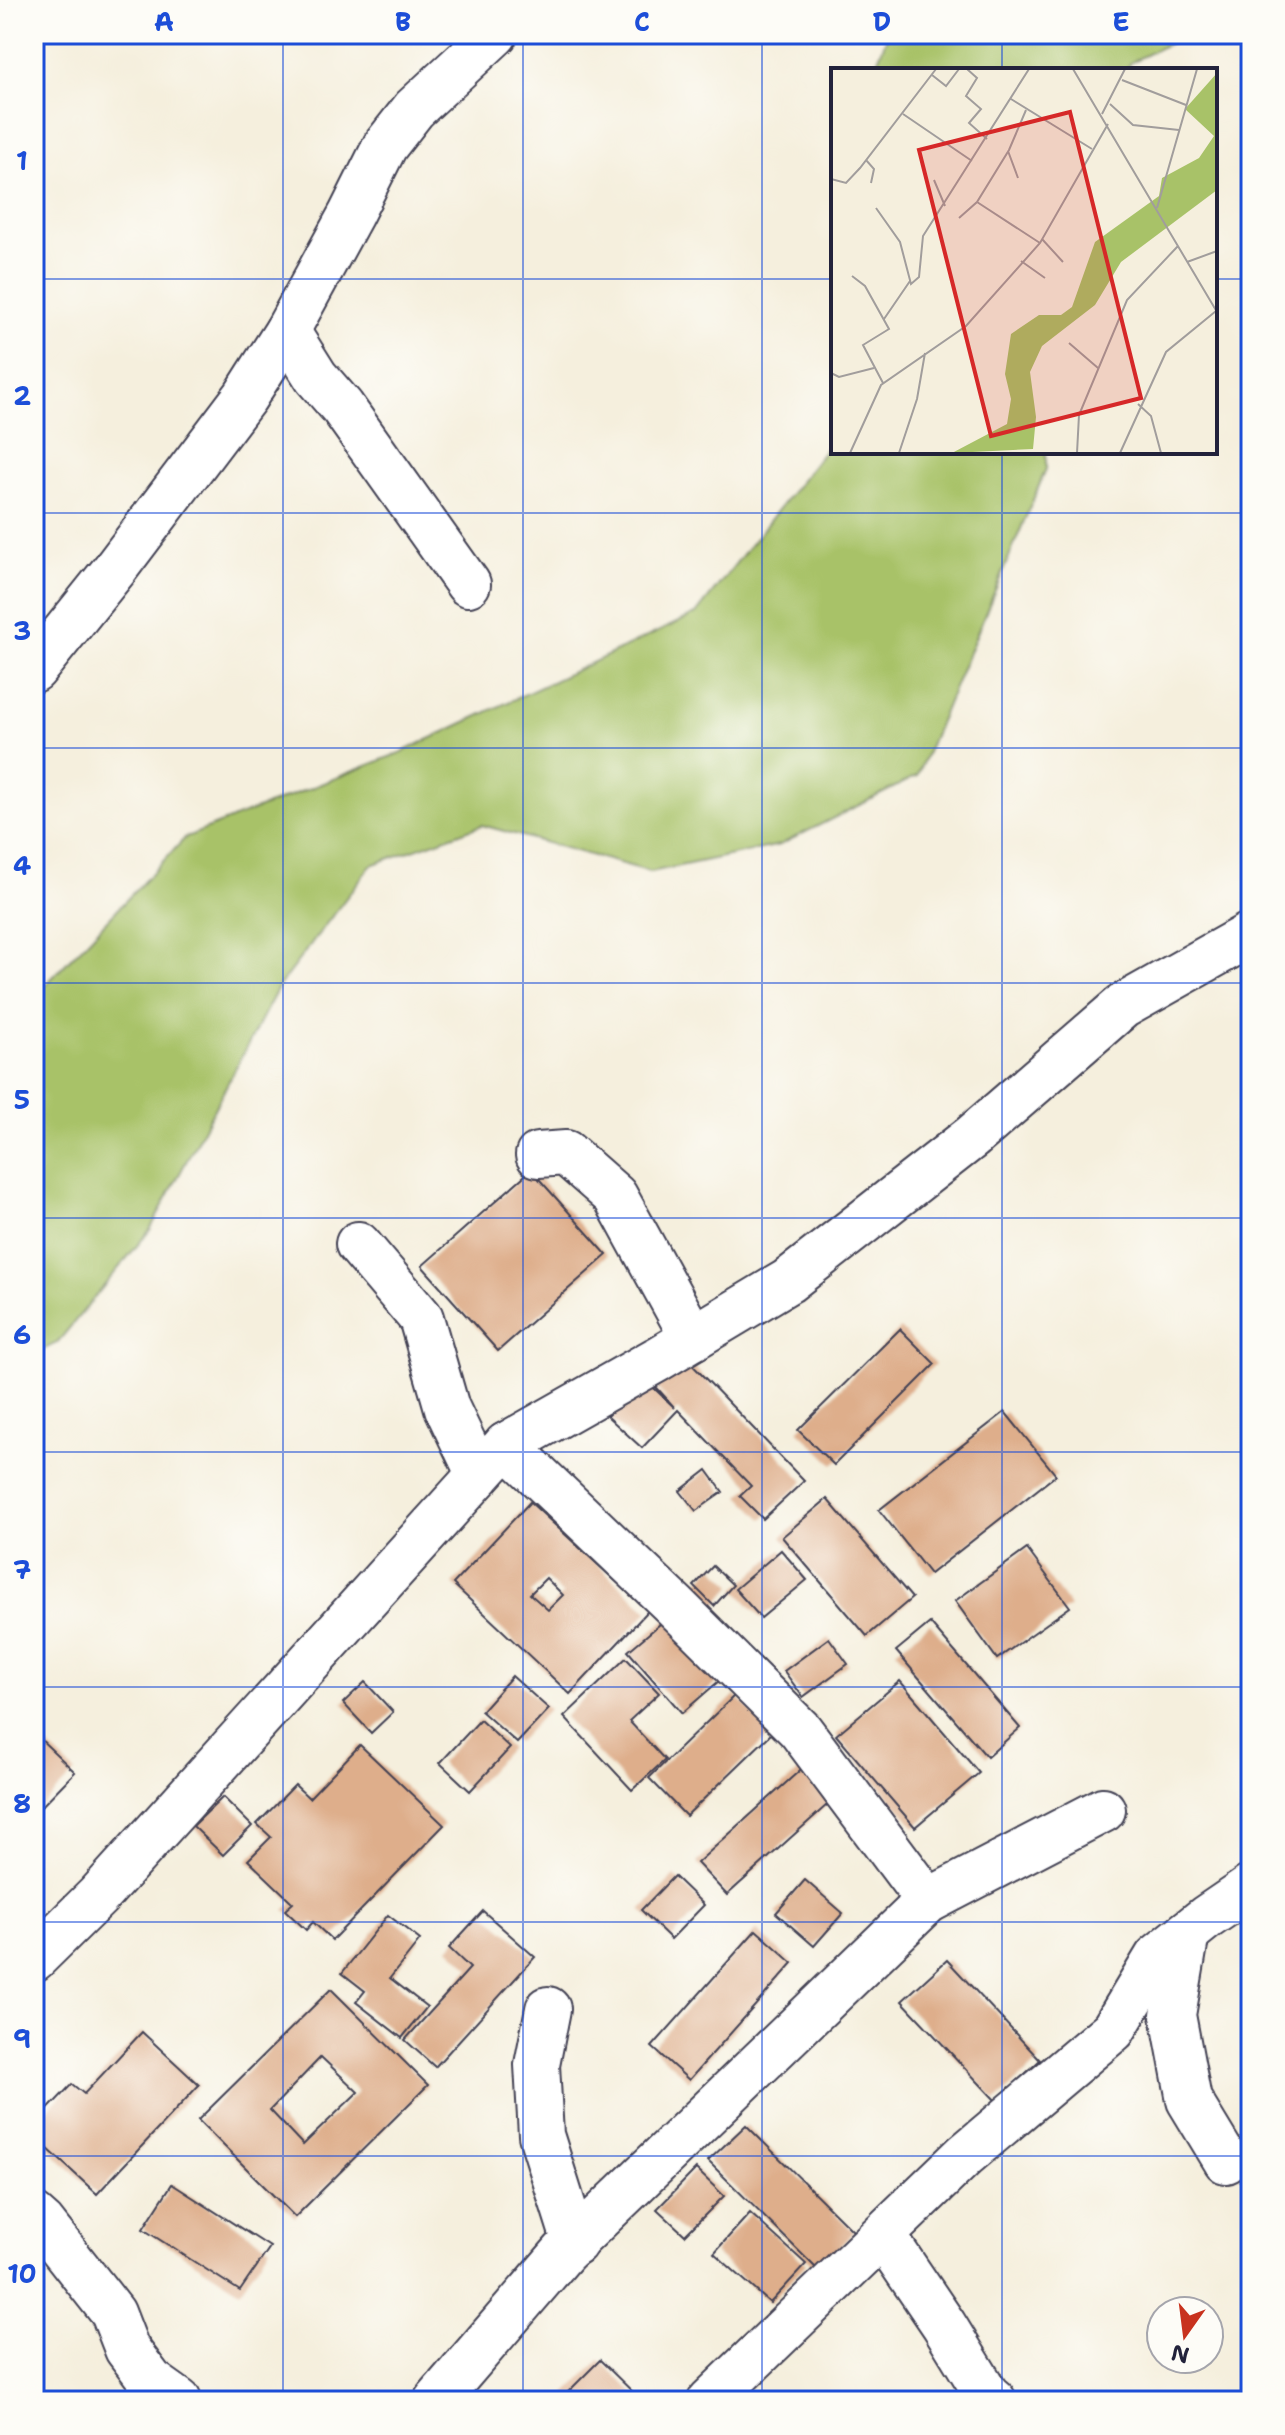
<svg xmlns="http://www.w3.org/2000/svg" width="1285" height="2435" font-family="'Shantell Sans',sans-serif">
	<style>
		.green { fill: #a8c268; stroke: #657252; stroke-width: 2 }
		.building { fill: #deae8b; fill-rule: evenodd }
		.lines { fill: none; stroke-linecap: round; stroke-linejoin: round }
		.street-casing { stroke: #424153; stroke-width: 48 }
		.street { stroke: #fff; stroke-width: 44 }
		.grid { fill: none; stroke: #1d4ed8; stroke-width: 2; stroke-opacity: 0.55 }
		.inset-road { fill: none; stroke: #a19d9c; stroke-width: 2 }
		.view { fill: #d62828; fill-opacity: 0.15; stroke: #d62828; stroke-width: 4 }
		.inset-edge { fill: none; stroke: #22223b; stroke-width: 4 }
		.neatline { fill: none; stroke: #1d4ed8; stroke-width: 3 }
		.grid-label { font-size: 26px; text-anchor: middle; font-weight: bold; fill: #1d4ed8 }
	</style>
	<rect width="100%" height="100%" fill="#fdfcf7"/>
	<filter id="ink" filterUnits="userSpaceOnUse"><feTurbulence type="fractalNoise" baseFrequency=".0125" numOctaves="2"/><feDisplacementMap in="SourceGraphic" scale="16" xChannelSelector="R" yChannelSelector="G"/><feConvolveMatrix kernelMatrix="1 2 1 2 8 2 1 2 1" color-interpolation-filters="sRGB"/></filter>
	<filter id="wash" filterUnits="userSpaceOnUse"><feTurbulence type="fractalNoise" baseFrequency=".006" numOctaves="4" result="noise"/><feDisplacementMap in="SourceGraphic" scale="32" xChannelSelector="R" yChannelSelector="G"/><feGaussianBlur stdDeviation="1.8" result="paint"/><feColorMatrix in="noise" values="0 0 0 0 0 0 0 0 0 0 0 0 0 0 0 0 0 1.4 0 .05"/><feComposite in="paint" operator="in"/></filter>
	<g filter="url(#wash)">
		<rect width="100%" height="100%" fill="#f5efdd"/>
		<g class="green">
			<path d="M888 34H1188L1131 62 1126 70H878L879 57Z"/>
			<path d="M833 440V452H1046V469L917 776 780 845 651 872 482 825 371 865 279 986 150 1230 57 1343 34 1354V997L186 837 402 752 696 614Z"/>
		</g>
		<g id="blocks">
			<g class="building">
				<path d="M531 1170 607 1255 498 1351 422 1266Z"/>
				<path d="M900 1329 935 1364 834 1465 798 1430Z"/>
				<path d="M678 1350 804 1481 763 1519 740 1496 751 1486 678 1410 642 1448 607 1416 643 1378 675 1408 648 1378Z"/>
				<path d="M1005 1412 1056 1475 930 1574 879 1510Z"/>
				<path d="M707 1470 723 1492 696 1511 680 1491Z"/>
				<path d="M827 1499 912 1598 867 1636 782 1537Z"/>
				<path d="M530 1502 648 1611 570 1694 453 1584ZM546 1578 563 1595 548 1610 530 1594Z"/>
				<path d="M1027 1549 1070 1607 997 1659 955 1601Z"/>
				<path d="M781 1550 807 1580 761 1618 735 1589Z"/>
				<path d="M713 1566 733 1585 714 1606 694 1586Z"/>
				<path d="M666 1619 719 1681 682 1713 628 1651Z"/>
				<path d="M930 1623 1020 1728 987 1757 896 1651Z"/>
				<path d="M829 1638 848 1664 803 1697 784 1671Z"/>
				<path d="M626 1658 659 1693 629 1721 665 1760 632 1790 564 1717Z"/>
				<path d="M512 1676 549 1709 517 1743 481 1711Z"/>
				<path d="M900 1681 979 1773 915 1827 836 1735Z"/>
				<path d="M365 1682 393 1712 371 1733 343 1703Z"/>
				<path d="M735 1695 772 1733 686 1816 649 1778Z"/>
				<path d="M480 1720 510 1748 470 1791 440 1763Z"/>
				<path d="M34 1733 75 1772 34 1814Z"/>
				<path d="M360 1745 444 1825 332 1940 313 1922 306 1930 285 1910 293 1903 248 1860 271 1837 257 1824 295 1785 309 1798Z"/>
				<path d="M808 1763 837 1796 727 1895 697 1863Z"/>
				<path d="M223 1797 252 1826 223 1855 193 1826Z"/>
				<path d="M674 1876 704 1905 671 1939 641 1910Z"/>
				<path d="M805 1880 843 1913 814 1946 776 1913Z"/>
				<path d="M483 1911 535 1957 435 2067 405 2040 470 1968 449 1948Z"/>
				<path d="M388 1915 420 1940 390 1978 427 2007 402 2038 356 2002 365 1991 342 1973Z"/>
				<path d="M756 1930 793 1963 689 2080 652 2047Z"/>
				<path d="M947 1960 1040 2060 996 2101 902 2001Z"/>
				<path d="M331 1989 428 2085 295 2217 198 2120ZM321 2057 358 2092 303 2145 270 2110Z"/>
				<path d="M142 2032 199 2085 97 2194 34 2136V2124L72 2084 84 2094Z"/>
				<path d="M746 2125 854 2232 817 2269 708 2161Z"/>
				<path d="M696 2169 724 2196 685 2235 657 2209Z"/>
				<path d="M172 2184 270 2247 240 2291 143 2229Z"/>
				<path d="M750 2213 806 2264 770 2303 714 2253Z"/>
				<path d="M600 2360 642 2401H559Z"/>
			</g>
		</g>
	</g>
	<g filter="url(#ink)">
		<use href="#blocks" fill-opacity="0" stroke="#424153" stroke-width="2"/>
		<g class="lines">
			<defs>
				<g id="street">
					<path d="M287 331 316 377 342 407 468 584"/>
					<path d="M34 670 115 569 245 397 287 331 351 214 385 146 414 109 495 34"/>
					<path d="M538 1155 566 1153 615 1196 693 1338"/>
					<path d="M358 1244 421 1318 447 1408 479 1475"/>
					<path d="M506 1445 675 1606 800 1730 928 1901"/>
					<path d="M1187 1933 1173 2015 1189 2100 1226 2161"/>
					<path d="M34 1959 98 1896 506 1445 658 1359 788 1281 972 1137 1123 1006 1251 934"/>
					<path d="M548 2009 537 2065 541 2135 575 2243"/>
					<path d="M34 2216 43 2224 113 2313 127 2349 151 2381 179 2401"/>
					<path d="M883 2235 944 2325 987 2395 994 2401"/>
					<path d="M436 2401 564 2252 928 1901 1103 1810"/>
					<path d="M710 2401 965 2155 1113 2030 1157 1957 1207 1917 1251 1887"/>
				</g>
			</defs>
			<use href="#street" class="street-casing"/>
			<use href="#street" class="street"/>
		</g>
	</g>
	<path class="grid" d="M283 34V2401M523 34V2401M762 34V2401M1002 34V70M34 279H833M1215 279H1251M1002 452V2401M34 513H1251M34 748H1251M34 983H1251M34 1218H1251M34 1452H1251M34 1687H1251M34 1922H1251M34 2156H1251"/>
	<g transform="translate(831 68)">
		<rect width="386" height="386" fill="#f5efdd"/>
		<path d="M386 5V122L290 194 264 237 211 278 199 304 205 349 202 381 121 385 176 356 180 331 174 306 180 266 208 247H230L241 239 264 174 328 128 331 110 368 90 383 68 354 41Z" fill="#a8c268"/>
		<path class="inset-road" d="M136 1 146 10 135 28 150 41 138 55 156 71M242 1 386 244M101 7 115 18 128 1M291 12 355 37M180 31 261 81M279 36 302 57 348 62M72 46 141 93M271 46 294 1M177 83 187 110M35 92 43 101 40 115M0 111 15 115 29 100 105 1M103 112 114 138M146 134 209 175M45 140 69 174 80 216 88 209 92 168 198 1M326 140 366 1M128 150 146 134 178 82 195 42M211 171 232 194M190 193 214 210M356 194 386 183M21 208 34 218 58 261 32 277 52 315M53 251 79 213M238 275 267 300M0 305 8 309 43 300M307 336 320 348 330 385M19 385 50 317 135 258 209 175 277 56M68 385 86 331 94 285M246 385 248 347 296 232 347 178M289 385 335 284 385 243"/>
		<path class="view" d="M239 44 310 330 160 368 88 82Z"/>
		<rect width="386" height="386" class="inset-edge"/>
	</g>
	<rect width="1285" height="2435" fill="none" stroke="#fdfcf7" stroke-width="88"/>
	<g transform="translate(1185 2335) rotate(194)"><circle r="38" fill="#fdfcf7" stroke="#a5a5ac" stroke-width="2"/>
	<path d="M0-6L14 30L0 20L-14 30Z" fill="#c8321e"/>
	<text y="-12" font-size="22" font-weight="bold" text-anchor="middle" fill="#22223b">N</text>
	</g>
	<rect x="44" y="44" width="1197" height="2347" class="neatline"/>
	<g class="grid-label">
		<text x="164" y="31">A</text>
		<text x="403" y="31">B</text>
		<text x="642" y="31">C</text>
		<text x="882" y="31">D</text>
		<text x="1121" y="31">E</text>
		<text x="22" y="170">1</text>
		<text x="22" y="405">2</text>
		<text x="22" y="640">3</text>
		<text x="22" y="875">4</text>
		<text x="22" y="1109">5</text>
		<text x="22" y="1344">6</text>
		<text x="22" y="1579">7</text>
		<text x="22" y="1813">8</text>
		<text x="22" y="2048">9</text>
		<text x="22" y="2283">10</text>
	</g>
</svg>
